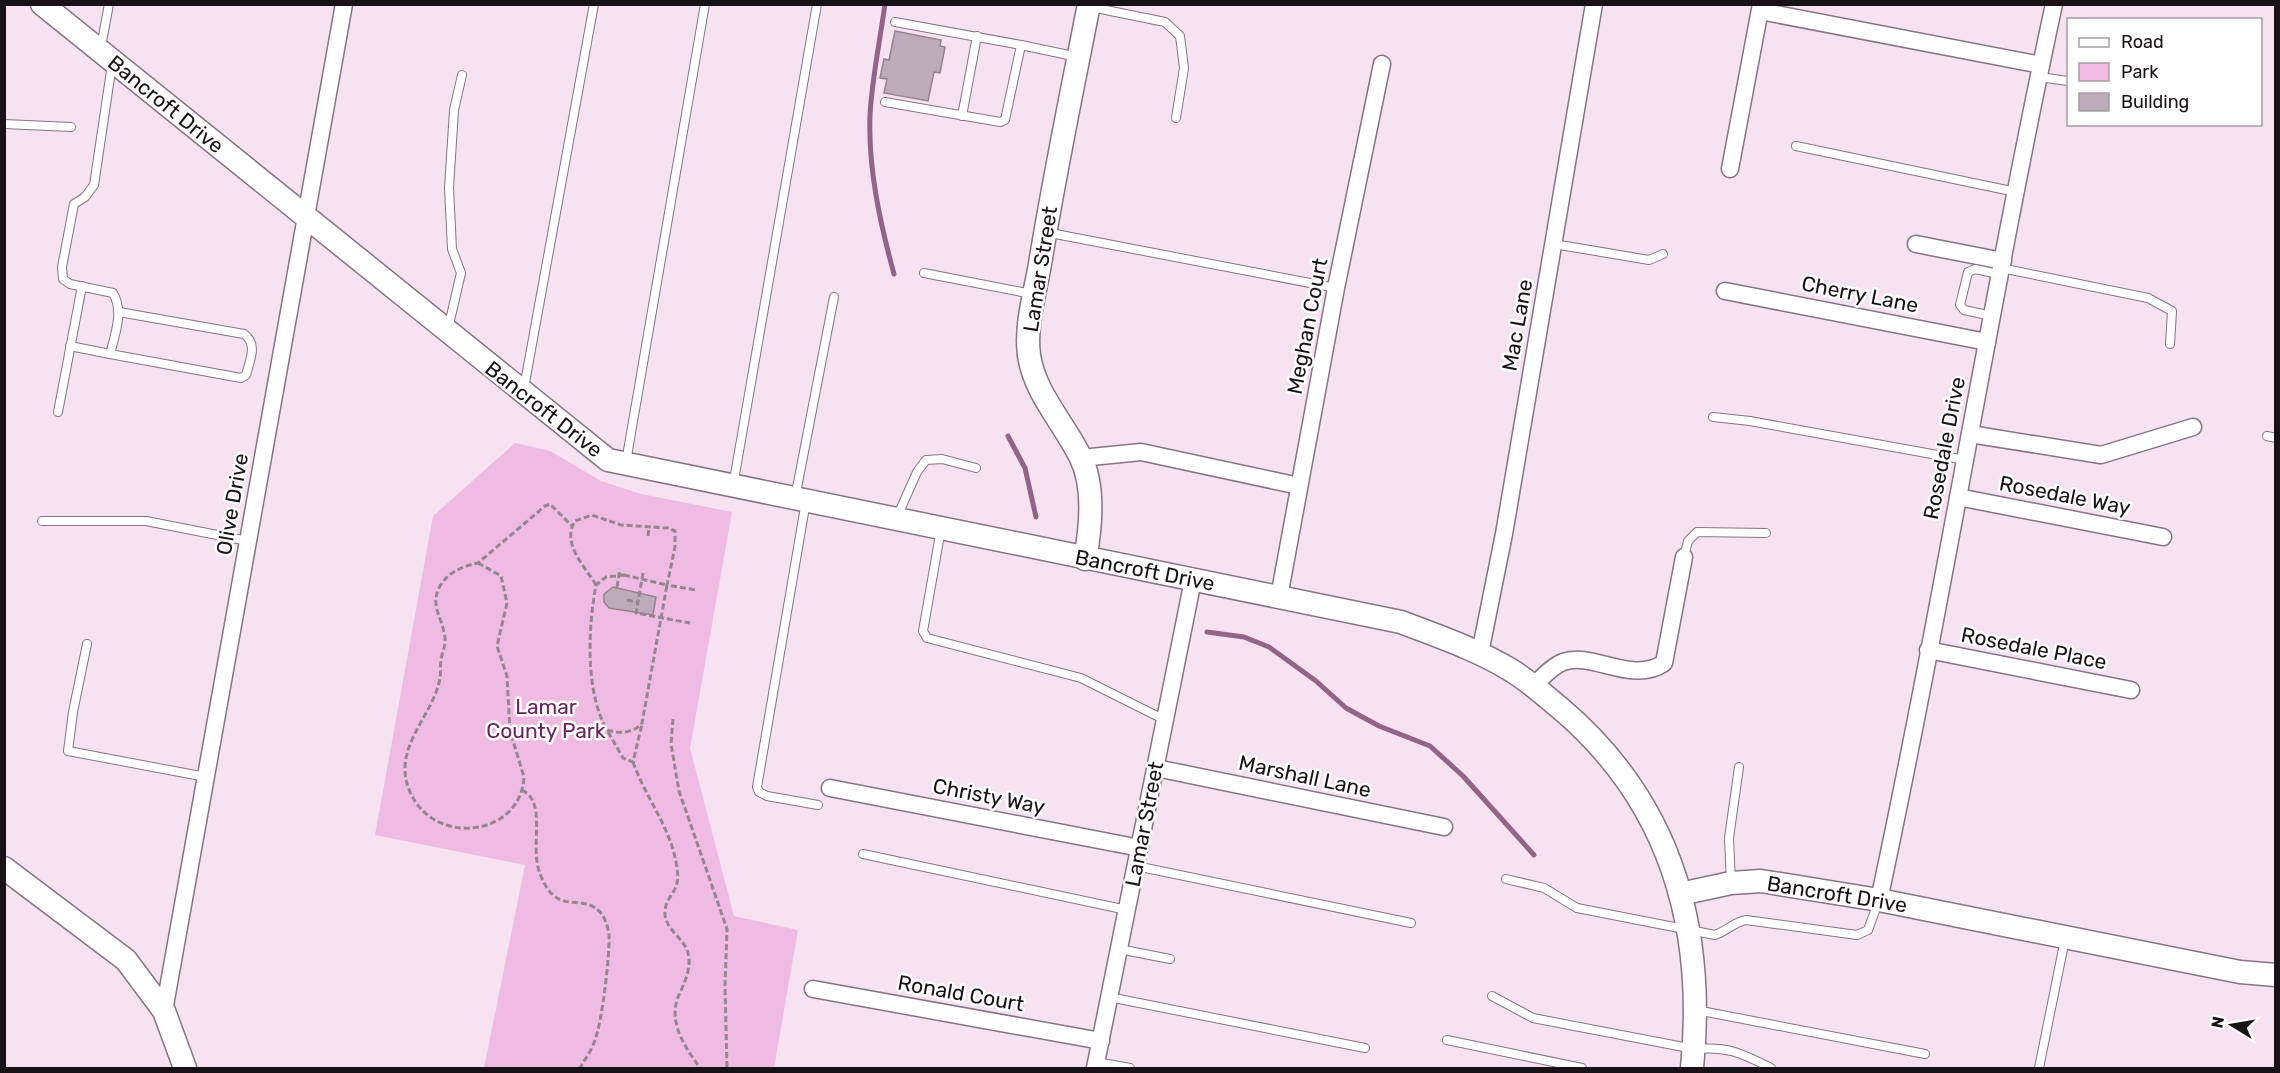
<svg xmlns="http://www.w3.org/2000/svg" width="2280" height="1073" font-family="Rubik,sans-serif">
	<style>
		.green { fill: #efbbe2 }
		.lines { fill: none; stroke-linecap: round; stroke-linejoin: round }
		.stream { stroke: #936488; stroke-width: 5 }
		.building { fill: #beabb9; stroke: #958390; stroke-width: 1.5 }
		.lane-casing { stroke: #877582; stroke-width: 10 }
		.street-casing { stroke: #877582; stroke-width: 19 }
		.secondary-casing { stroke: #877582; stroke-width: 25 }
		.path { stroke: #948690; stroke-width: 3; stroke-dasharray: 6 3; stroke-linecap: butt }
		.lane { stroke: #fff; stroke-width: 8 }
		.street { stroke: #fff; stroke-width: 16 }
		.secondary { stroke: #fff; stroke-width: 22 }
		.labels { text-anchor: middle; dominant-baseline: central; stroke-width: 5; stroke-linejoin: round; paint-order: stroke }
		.street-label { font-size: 21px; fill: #181116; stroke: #fff }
		.park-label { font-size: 21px; fill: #6c215f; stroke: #fff }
	</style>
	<rect width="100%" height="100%" fill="#f6e2f1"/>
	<path class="green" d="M515 443 550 451 601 481 641 494 732 512 690 748 734 916 798 930 774 1068H484L525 865 375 835 433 516Z"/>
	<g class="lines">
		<g class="stream">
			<path d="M885 4C880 41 872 78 870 115 868 168 880 223 894 274"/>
			<path d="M1008 436 1025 468 1036 517"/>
			<path d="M1207 632 1244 637 1269 647 1316 681 1346 708 1379 726 1430 746 1463 776 1534 855"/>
		</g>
	</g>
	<g class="building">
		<path d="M895 31 941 40 940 46 945 47 940 73 934 72 928 101 884 93 887 79 880 78 884 59 889 60Z"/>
		<path d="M613 587 656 597 653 615 609 608 604 602V594Z"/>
	</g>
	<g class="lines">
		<defs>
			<g id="lane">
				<path d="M1091 7 1165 22 1180 36 1184 68 1176 118"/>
				<path d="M895 22 1021 45"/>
				<path d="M101 47 109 4"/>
				<path d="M2039 77 2068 81"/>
				<path d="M885 102 1000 122 1005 120 1021 45 1078 57"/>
				<path d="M962 116 977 36"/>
				<path d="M4 124 71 127"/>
				<path d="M1796 146 2016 192"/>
				<path d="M1045 232 1336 288"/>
				<path d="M1554 244 1649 260 1663 254"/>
				<path d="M2001 268 2148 298 2172 311 2170 344"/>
				<path d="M924 273 1032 294"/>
				<path d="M1992 316 1964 310 1960 305 1968 272 1975 269 1998 274"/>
				<path d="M448 329 461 273 452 249 449 188 454 110 462 75"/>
				<path d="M70 346 110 354C115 335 124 311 113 293L70 284 63 279 62 267 74 204 85 197 94 185 112 64"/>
				<path d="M110 354 241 378 246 375C250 360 258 344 244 334L119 312"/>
				<path d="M524 388 594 4"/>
				<path d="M58 412 82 286"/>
				<path d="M1713 417 1750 421 1965 460"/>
				<path d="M2267 436 2276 438"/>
				<path d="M626 462 705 4"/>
				<path d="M733 486 817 4"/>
				<path d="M795 498 834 297"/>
				<path d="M806 501 757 787 759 792 767 796 818 805"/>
				<path d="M897 517 917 472 926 460 942 459 976 468"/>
				<path d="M42 521H146L248 541"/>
				<path d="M941 529 923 631 927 638 1081 678 1165 720"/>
				<path d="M1684 557 1688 541 1697 532 1766 533"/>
				<path d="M87 644 73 712 68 751 206 777"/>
				<path d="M863 854 1127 910"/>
				<path d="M1136 866 1411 923"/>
				<path d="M1506 879 1544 888 1577 908 1715 935C1727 931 1734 922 1746 920L1857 935 1868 930 1879 900"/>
				<path d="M1731 883 1729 838 1739 767"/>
				<path d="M1119 949 1170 959"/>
				<path d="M1492 996 1533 1018 1694 1049C1728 1046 1741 1053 1771 1068"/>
				<path d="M1109 997 1365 1048"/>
				<path d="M1696 1010 1925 1054"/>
				<path d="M1447 1040 1582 1068"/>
				<path d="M1097 1062 1130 1068"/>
				<path d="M2039 1068 2065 939"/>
			</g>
			<g id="street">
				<path d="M1760 11 2041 65"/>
				<path d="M1730 169 1761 4"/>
				<path d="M1916 244 2003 261"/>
				<path d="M1725 291 1987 342"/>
				<path d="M1970 434 2101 455 2193 427"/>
				<path d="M1081 458 1141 452 1299 486"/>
				<path d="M1958 497 2163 537"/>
				<path d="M1279 597 1336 288 1382 64"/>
				<path d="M1928 650 2131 690"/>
				<path d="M1480 653 1504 534 1594 4"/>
				<path d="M1533 686C1542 678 1552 666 1563 662 1593 651 1631 685 1664 663L1684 557"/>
				<path d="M1156 768 1444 827"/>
				<path d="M830 788 1140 848"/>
				<path d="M1879 900C1943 602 1990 302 2054 4"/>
				<path d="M813 989 1101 1041"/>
				<path d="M164 1011 344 4"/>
				<path d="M1095 1068 1193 580"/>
			</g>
			<g id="secondary">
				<path d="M42 4 608 460 1401 622C1437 636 1476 649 1509 669 1528 680 1544 695 1560 708 1671 802 1706 927 1692 1068"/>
				<path d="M1085 559C1091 527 1095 485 1080 456 1063 422 1034 392 1029 355 1025 326 1035 293 1040 264 1054 177 1072 91 1089 4"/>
				<path d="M4 868 126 960 164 1011 185 1068"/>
				<path d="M1680 894 1731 883 1761 881 1879 900 2240 972 2276 975"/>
			</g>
		</defs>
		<use href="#lane" class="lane-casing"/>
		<use href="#street" class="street-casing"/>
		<use href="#secondary" class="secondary-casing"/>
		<g class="path">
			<path d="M648 536 649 528"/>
			<path d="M478 563 501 576 507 603 497 646 507 676 510 731 524 777C521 836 436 847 411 794 389 749 434 716 440 678 441 672 440 666 441 660 442 652 446 646 445 638 443 618 429 606 440 586 448 572 463 566 478 563L545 506 550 504 572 526"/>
			<path d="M643 573 636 613 690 623"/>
			<path d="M624 575 667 585 642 723C634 733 620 734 607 730 585 692 588 628 596 585L606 577Z"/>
			<path d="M596 585C585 566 561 544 575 521L592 515 621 525 668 528 675 531V547L667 585 696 590"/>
			<path d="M617 587 620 569"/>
			<path d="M627 600 637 602"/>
			<path d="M673 719 671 744 679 791 727 929 725 986 727 1068"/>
			<path d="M608 732 623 758 633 762 642 724"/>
			<path d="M633 762C646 799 672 829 677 868 681 892 667 894 665 910 663 929 684 937 688 953 692 968 684 984 678 997 668 1024 686 1048 700 1068"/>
			<path d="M522 790C548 803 529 845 540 874 557 917 578 893 598 910 605 916 608 927 609 935 610 955 602 1022 595 1040 592 1050 585 1059 580 1068"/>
		</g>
		<use href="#lane" class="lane"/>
		<use href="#street" class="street"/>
		<use href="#secondary" class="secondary"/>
	</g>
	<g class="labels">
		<g class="street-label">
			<text transform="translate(166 104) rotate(39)">Bancroft Drive</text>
			<text transform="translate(1040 269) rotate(-81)">Lamar Street</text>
			<text transform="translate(1860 294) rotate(11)">Cherry Lane</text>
			<text transform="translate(1517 325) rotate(-80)">Mac Lane</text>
			<text transform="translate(1307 326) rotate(-79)">Meghan Court</text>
			<text transform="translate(544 409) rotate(38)">Bancroft Drive</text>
			<text transform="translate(1944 448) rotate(-79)">Rosedale Drive</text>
			<text transform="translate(2065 495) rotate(11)">Rosedale Way</text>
			<text transform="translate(232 504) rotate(-80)">Olive Drive</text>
			<text transform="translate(1145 570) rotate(11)">Bancroft Drive</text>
			<text transform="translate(2034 648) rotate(11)">Rosedale Place</text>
			<text transform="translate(1305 776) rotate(12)">Marshall Lane</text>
			<text transform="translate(989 796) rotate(11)">Christy Way</text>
			<text transform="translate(1144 824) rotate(-79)">Lamar Street</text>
			<text transform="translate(1837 894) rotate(9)">Bancroft Drive</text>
			<text transform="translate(961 993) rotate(10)">Ronald Court</text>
		</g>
		<g class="park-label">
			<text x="546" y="706">Lamar<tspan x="546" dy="24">County Park</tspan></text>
		</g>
	</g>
	<rect width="2280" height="1073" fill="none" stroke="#181116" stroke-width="12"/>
	<rect x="2067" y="18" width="195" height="108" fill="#ffffff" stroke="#a3a0a2" stroke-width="1.5"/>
	<rect x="2079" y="38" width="30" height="9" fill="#ffffff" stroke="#a3a0a2" stroke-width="1.5"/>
	<text x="2121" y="48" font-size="18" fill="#181116">Road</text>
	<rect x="2079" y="63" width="30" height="18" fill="#efbbe2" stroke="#a3a0a2" stroke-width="1.5"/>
	<text x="2121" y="78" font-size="18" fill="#181116">Park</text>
	<rect x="2079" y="93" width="30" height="18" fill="#beabb9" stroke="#a3a0a2" stroke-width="1.5"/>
	<text x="2121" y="108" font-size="18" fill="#181116">Building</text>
	<g transform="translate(2232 1025) rotate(281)" stroke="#ffffff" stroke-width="4.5" paint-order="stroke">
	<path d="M0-4.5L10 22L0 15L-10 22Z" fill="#181116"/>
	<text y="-9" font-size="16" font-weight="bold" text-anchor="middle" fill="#181116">N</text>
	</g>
</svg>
